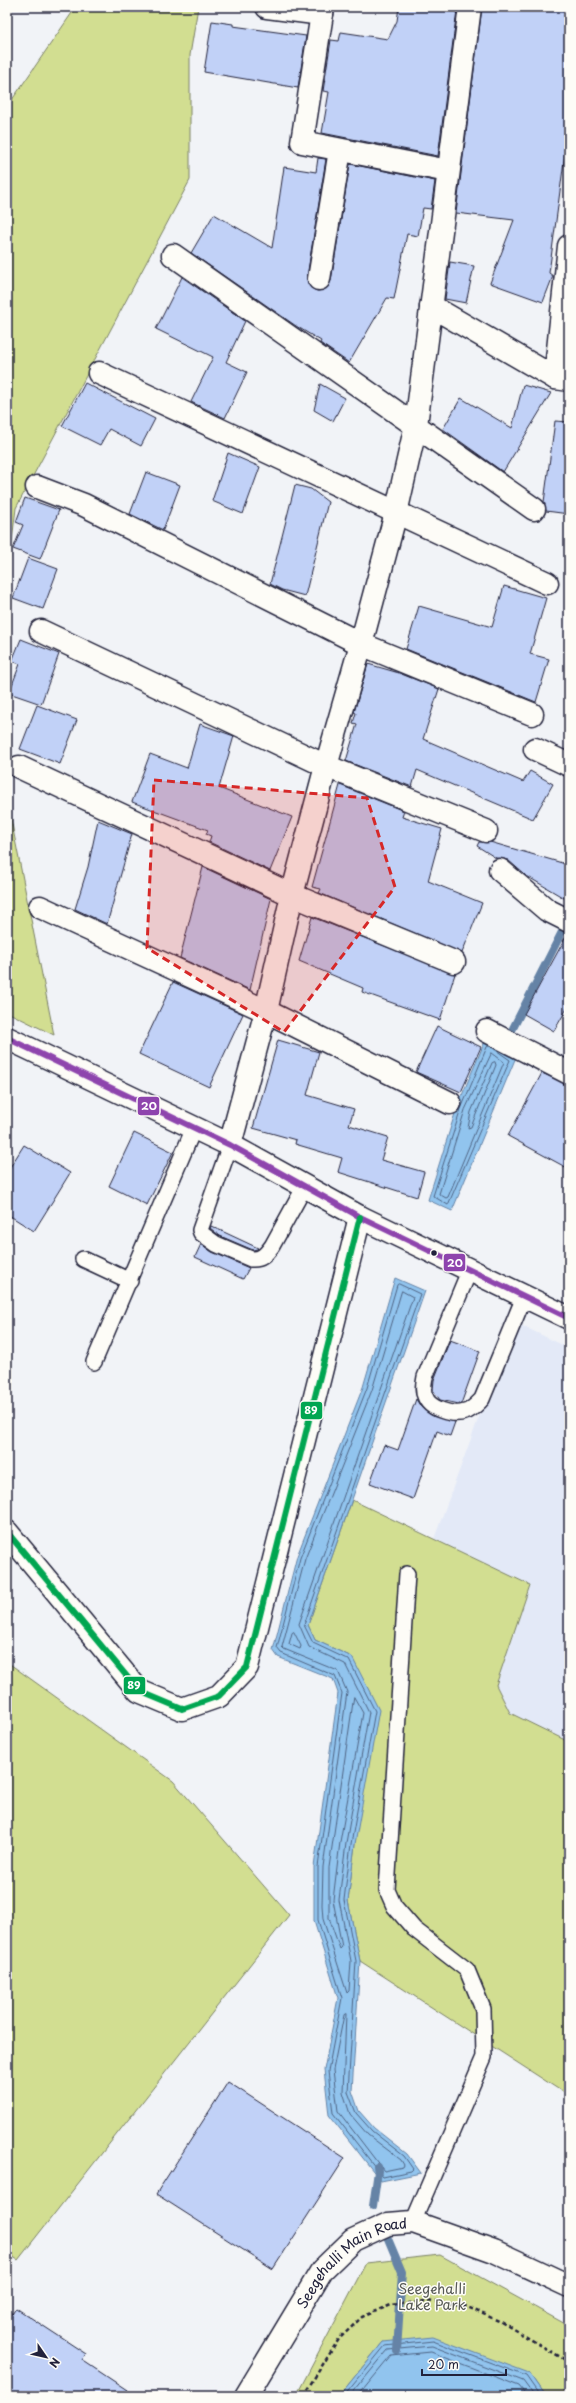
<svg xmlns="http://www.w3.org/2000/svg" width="576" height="2403" font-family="'Playpen Sans',sans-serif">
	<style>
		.built { fill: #e3e9f7 }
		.green { fill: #d2de91; stroke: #7a8066 }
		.water { fill: #91c4ee; stroke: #6583a6 }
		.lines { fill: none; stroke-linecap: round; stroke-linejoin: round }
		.shore { stroke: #4e6383; stroke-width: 1 }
		.stream { stroke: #6583a6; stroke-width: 8 }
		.building { fill: #c1d1f7; stroke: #22223b }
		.lane-casing { stroke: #22223b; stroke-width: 18 }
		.street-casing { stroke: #22223b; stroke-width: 25 }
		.secondary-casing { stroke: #22223b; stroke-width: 25 }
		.path { stroke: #22223b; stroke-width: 2.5; stroke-dasharray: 4 3; stroke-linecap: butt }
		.lane { stroke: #fdfcf7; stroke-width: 15 }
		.street { stroke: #fdfcf7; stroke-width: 22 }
		.secondary { stroke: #fdfcf7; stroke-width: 22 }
		.bus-1-casing { stroke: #fdfcf7; stroke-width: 9 }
		.bus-2-casing { stroke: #fdfcf7; stroke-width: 9 }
		.bus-1 { stroke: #8e44ad; stroke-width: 6 }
		.bus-2 { stroke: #00a651; stroke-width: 6 }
		.marked { fill: #d62828; fill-opacity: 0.2; stroke: #d62828; stroke-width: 3; stroke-dasharray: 8 5; stroke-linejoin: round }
		.bus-dot { fill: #22223b; stroke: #fdfcf7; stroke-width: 1.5 }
		.labels { text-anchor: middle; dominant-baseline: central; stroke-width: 3; stroke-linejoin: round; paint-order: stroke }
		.street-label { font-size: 14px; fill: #22223b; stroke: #fdfcf7 }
		.park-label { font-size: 14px; fill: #575a55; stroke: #fdfcf7 }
		.line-badge { stroke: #fdfcf7; stroke-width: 1.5 }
		.badge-label { font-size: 11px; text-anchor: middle; font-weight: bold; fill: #fff }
	</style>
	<rect width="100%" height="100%" fill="#f1f3f7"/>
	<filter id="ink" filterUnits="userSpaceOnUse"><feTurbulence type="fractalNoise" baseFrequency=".025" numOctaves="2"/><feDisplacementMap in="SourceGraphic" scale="8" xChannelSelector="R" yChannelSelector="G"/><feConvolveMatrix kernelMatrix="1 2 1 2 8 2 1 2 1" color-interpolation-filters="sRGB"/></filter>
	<g filter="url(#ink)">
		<path class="built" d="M514 1322 569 1348V1742L510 1713 496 1685 530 1585 434 1539Z"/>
		<g class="green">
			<path d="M76 7H198L190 55V180L16 508 9 566 7 640V107Z"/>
			<path d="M7 799 54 1035 7 1012Z"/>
			<path d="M352 1500 530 1585 496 1685 510 1713 569 1742V2096L360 1961 348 1901 355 1844 352 1657 315 1640 308 1625Z"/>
			<path d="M7 1662 173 1781 289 1915 18 2260 7 2253Z"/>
			<path d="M440 2255 569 2326V2396H545L529 2373 383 2342 339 2396H296L366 2263Z"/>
		</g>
		<g class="water">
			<path d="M486 1039 516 1057 452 1211 428 1200 457 1107Z"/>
			<path d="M395 1278 425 1291 308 1625 315 1640 352 1657 379 1710 355 1844 348 1901 360 1961 352 2091 359 2111 374 2128 407 2154 421 2173 381 2181 329 2115 324 2070 338 1998 314 1921V1867L338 1693 333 1679 278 1657 273 1650 297 1556 363 1387Z"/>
			<path d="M433 2337 529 2373 545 2396H339L383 2342Z"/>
		</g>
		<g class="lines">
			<g class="shore">
				<path d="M490 1046 510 1060 448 1205 433 1196 461 1109 487 1047Z"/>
				<path d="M492 1053 504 1062 448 1197 446 1198 439 1194 465 1110Z"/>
				<path d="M495 1062 496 1065 471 1127 468 1128 471 1112 492 1063Z"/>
				<path d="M399 1284 420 1294 304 1625 313 1643 349 1660 375 1711 351 1844 344 1900 356 1961 348 2092 356 2113 372 2131 404 2156 413 2169 411 2171 383 2177 333 2113 328 2071 342 1998 318 1920V1867L342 1693 335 1676 281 1653 277 1648 300 1558 367 1388 397 1285Z"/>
				<path d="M402 1291 413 1297 299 1624 309 1647 345 1664 369 1712 346 1843 339 1900 351 1961 349 1991 347 1993 323 1919 322 1905 323 1867 347 1692 338 1671 284 1649 282 1647 305 1559 372 1390Z"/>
				<path d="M294 1632 301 1646 300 1649 289 1644 292 1633Z"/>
				<path d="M354 1697 363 1713 340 1842 333 1900 342 1947 340 1949 329 1918V1868Z"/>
				<path d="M346 2014 343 2092 350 2114 368 2135 401 2160 404 2165 403 2167 384 2171 338 2111 333 2070 344 2015Z"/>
				<path d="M344 2396 385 2346 433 2341 526 2376 540 2396"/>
				<path d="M350 2396 388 2350 432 2346 523 2381 534 2396"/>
				<path d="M358 2396 391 2356 431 2352 519 2386 527 2396"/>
			</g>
			<g class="stream">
				<path d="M507 1040 567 922"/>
				<path d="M373 2206 378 2171 377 2167"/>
				<path d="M386 2234 402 2272 397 2351"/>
			</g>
		</g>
		<g class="building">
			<path d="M399 7H433L457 10 438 156 322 133 329 92 323 91 331 40 339 41 341 32 388 39 397 21Z"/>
			<path d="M482 7H569V124L549 273 553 276 543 302 490 283 514 220 456 213Z"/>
			<path d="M212 21 233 24V26L306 36 298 88 204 72Z"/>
			<path d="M318 158 326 159 307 277 311 288 317 291 324 290 331 281 350 164 435 181 431 209 423 208 418 236 407 234 394 299 387 298 349 363 320 343 321 341 296 326 191 253 214 214 272 248 284 167 316 172Z"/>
			<path d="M450 262 474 266 466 303 445 299Z"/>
			<path d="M182 277 245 321 226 362 247 372 225 418 191 402 213 357 156 329Z"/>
			<path d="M85 383 155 419 141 446 109 429 100 445 62 426Z"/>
			<path d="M320 384 345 398 333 421 314 410Z"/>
			<path d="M523 385 551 393 503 472 443 429 461 398 512 428Z"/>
			<path d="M555 421 569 422V514L546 511 544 502Z"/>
			<path d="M228 453 260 467 243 514 212 501Z"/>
			<path d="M146 472 180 485 163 530 130 514Z"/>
			<path d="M295 485 311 489 328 502 305 596 282 590 270 584Z"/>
			<path d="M25 498 59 510 40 559 13 549 23 525 16 522Z"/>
			<path d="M28 558 58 569 43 609 13 598Z"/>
			<path d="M504 586 546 598 530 654 549 659 536 702 406 649 419 606 492 627Z"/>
			<path d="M21 639 59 654 41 704 9 693 20 664 12 661Z"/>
			<path d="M368 664 399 673 439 689 423 739 523 782 530 771 553 784 533 819 417 770 412 787 346 761 357 724 353 723 356 713 354 712Z"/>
			<path d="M37 705 77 720 60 764 20 749Z"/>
			<path d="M200 724 234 736 219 788 292 817 270 871 209 842 211 836 206 834 208 830 132 802 150 754 187 768Z"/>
			<path d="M340 785 404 811 402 817 442 829 428 881 482 903 462 953 319 893 321 889 312 887Z"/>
			<path d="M98 820 132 834 107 924 75 909 88 867Z"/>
			<path d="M479 842H490L569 865V901L525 875 508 860 496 858 477 846Z"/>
			<path d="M203 867 271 899 250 990 180 958Z"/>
			<path d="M312 917 455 974 440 1020 362 992 363 988 299 961Z"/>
			<path d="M568 933 569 1005 554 1031 524 1014Z"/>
			<path d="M173 982 243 1014 209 1087 139 1054Z"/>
			<path d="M437 1026 481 1047 461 1092 416 1072Z"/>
			<path d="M278 1040 319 1052 307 1095 354 1109 349 1125 388 1137 381 1160 424 1172 417 1197 338 1172 342 1158 295 1144 296 1140 253 1128Z"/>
			<path d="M542 1073 569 1085V1169L508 1136Z"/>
			<path d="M134 1133 173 1152 147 1205 109 1186Z"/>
			<path d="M24 1145 70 1173 34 1231 7 1214V1172Z"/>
			<path d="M211 1226 258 1248 257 1249 253 1250 220 1236 210 1228Z"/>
			<path d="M201 1244 212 1252 249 1268 243 1279 195 1257Z"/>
			<path d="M450 1340 480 1351 461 1404H459L440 1400 433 1390 434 1380Z"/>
			<path d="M416 1399 421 1407 431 1415 455 1422 450 1436 437 1431 413 1499 370 1483 384 1445 398 1450Z"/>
			<path d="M228 2082 345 2158 273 2269 156 2194Z"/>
			<path d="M16 2308 86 2354 82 2360 136 2396H7V2322Z"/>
		</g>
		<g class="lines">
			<defs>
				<g id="lane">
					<path d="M230 1145 200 1230 201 1233 216 1244 251 1259C262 1260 266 1254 272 1246L305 1186"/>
					<path d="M83 1259 130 1281"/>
					<path d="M470 1269 425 1377C424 1383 422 1390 425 1396 429 1409 452 1416 465 1412 472 1410 477 1404 482 1399L524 1297"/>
					<path d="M94 1362 194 1128"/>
					<path d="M407 1574 387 1890 394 1906 414 1929 467 1970 483 2009 484 2057 413 2222"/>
				</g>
				<g id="street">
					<path d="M267 7 322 14"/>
					<path d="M323 7 302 142 448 171"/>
					<path d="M173 255 534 509"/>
					<path d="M319 279 340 150"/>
					<path d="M431 306 555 378 569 380"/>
					<path d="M99 373 547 583"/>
					<path d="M555 378 569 246"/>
					<path d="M37 487 84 505 361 644 532 714"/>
					<path d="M41 631 326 766 486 831"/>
					<path d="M535 749 569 765"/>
					<path d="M19 767 292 895 454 962"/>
					<path d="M500 870 547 910 569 921"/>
					<path d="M40 907 266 1011 450 1103"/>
					<path d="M487 1031 569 1073"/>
					<path d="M230 1145 266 1011 292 895 326 766 361 644 396 513 416 425 470 7"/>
					<path d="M7 1532 139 1691 182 1709 219 1696 247 1667 360 1217"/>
				</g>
				<g id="secondary">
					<path d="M7 1038 230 1145 360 1217 569 1318"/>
					<path id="s1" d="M246 2396 322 2270 353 2240 388 2224 413 2222 494 2251 569 2286"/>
				</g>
			</defs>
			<use href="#lane" class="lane-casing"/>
			<use href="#street" class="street-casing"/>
			<use href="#secondary" class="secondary-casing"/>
			<path class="path" d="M303 2396 339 2339 362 2317 391 2305 426 2301 463 2305 501 2322 569 2362"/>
			<use href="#lane" class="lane"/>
			<use href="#street" class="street"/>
			<use href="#secondary" class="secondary"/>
			<defs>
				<path id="bus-1" d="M7 1038 230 1145 360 1217 569 1318"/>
				<path id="bus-2" d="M7 1532 139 1691 182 1709 219 1696 247 1667 360 1217"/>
			</defs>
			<use href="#bus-1" class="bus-1-casing"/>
			<use href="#bus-2" class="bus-2-casing"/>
			<use href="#bus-1" class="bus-1"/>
			<use href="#bus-2" class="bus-2"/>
		</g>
	</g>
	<path class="marked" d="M154 780 367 798 395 887 284 1032 147 948Z"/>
	<circle class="bus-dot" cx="434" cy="1253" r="3.5"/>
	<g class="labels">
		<g class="street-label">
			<text stroke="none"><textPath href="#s1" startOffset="176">Seegehalli Main Road</textPath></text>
		</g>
		<g class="park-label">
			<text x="432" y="2288">Seegehalli<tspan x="432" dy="16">Lake Park</tspan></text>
		</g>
	</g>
	<g class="line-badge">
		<rect x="137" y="1096" width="23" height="20" rx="4" fill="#8e44ad"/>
		<rect x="443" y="1253" width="23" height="19" rx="4" fill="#8e44ad"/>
		<rect x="300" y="1401" width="23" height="19" rx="4" fill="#00a651"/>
		<rect x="123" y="1676" width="23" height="19" rx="4" fill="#00a651"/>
	</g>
	<g class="badge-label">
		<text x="149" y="1110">20</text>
		<text x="455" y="1267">20</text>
		<text x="311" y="1414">89</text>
		<text x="134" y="1689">89</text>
	</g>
	<rect width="576" height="2403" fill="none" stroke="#fdfcf7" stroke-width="24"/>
	<rect x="12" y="12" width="552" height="2379" fill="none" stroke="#22223b" stroke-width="1.5" filter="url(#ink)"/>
	<g transform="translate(46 2357) rotate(124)" stroke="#fdfcf7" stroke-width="3" paint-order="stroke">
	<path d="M0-3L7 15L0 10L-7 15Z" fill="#22223b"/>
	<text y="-6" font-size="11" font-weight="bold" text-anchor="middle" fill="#22223b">N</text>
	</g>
	<path d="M422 2369v6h84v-6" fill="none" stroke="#22223b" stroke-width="2"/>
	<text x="428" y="2369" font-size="12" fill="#22223b" stroke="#fdfcf7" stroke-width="3" paint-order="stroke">20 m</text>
</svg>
